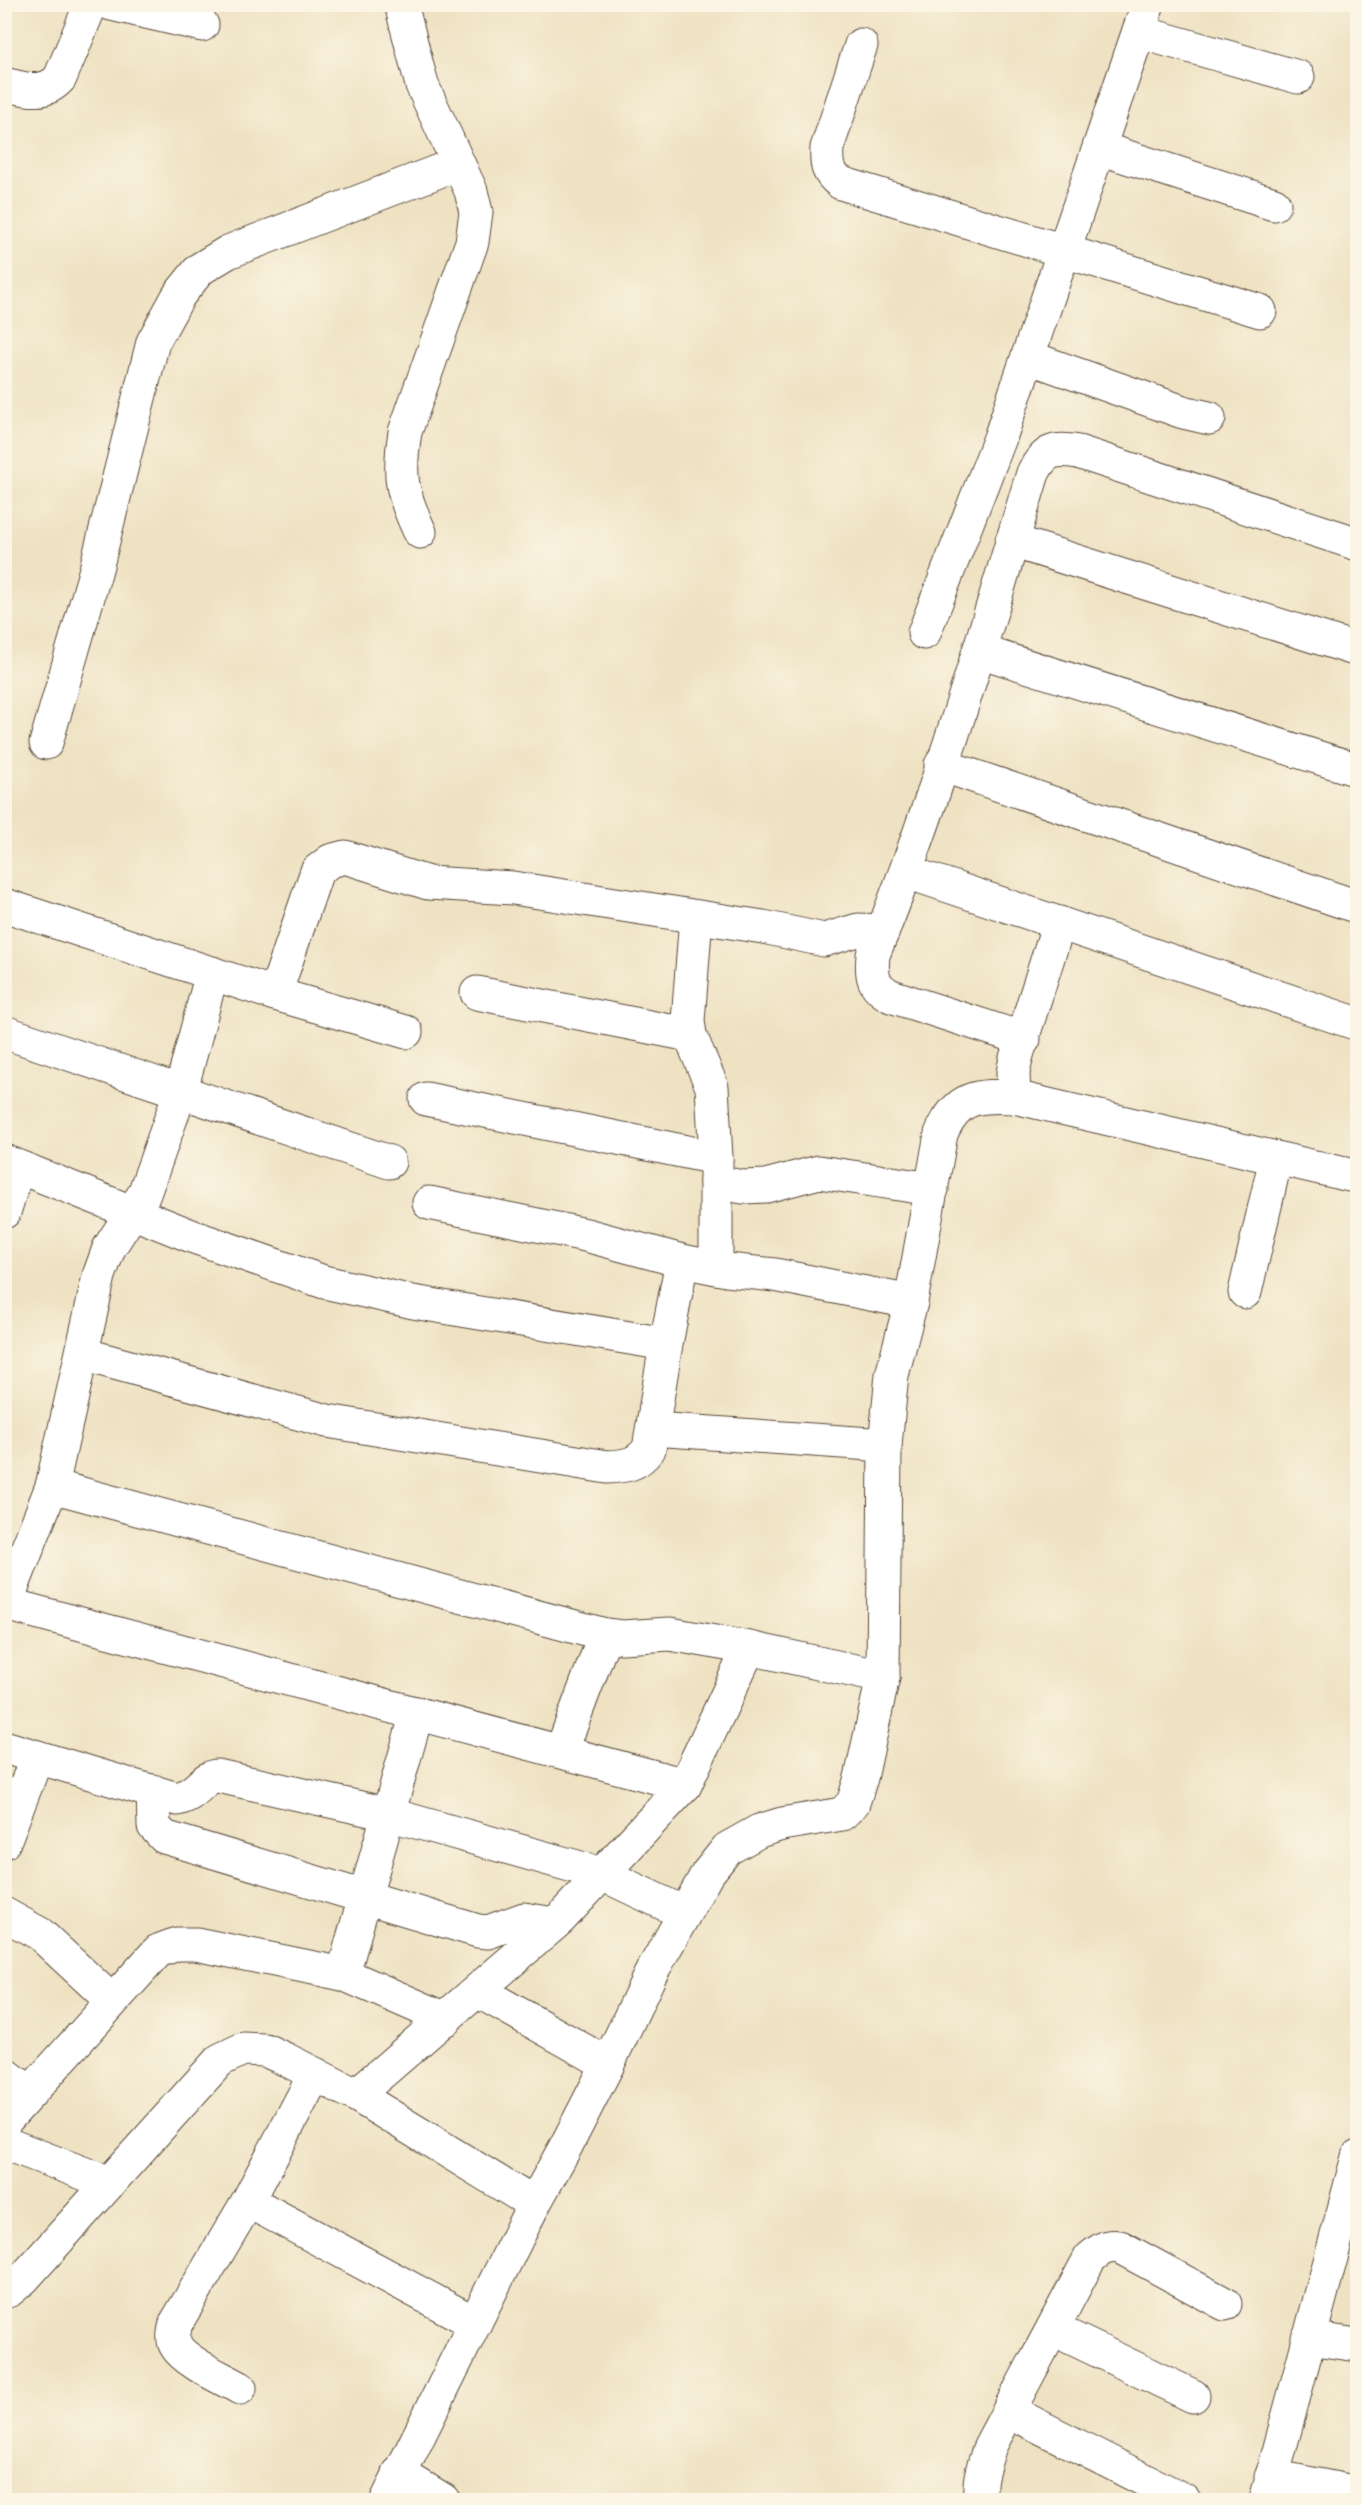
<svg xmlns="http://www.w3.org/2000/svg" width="1362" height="2505" font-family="'Old Standard TT',serif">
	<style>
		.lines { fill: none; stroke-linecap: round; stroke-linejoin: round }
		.minor-casing { stroke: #564637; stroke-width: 35 }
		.minor { stroke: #fff; stroke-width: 33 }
	</style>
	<rect width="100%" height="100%" fill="#fcf5e5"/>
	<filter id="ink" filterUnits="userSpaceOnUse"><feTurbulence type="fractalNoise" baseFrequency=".0167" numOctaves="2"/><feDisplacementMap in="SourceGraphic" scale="12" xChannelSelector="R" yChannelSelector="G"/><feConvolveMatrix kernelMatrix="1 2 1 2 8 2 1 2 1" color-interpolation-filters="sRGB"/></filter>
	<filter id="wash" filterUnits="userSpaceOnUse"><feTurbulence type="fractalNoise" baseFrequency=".008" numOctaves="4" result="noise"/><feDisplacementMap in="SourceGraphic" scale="24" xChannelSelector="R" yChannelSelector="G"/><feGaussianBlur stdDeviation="1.35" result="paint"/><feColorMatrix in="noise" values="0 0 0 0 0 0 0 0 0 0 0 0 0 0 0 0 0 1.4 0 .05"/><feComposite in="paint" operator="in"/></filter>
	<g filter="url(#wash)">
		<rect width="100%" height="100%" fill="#eee2c2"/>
	</g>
	<g filter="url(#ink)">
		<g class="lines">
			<defs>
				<g id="minor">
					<path d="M111 4 202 25"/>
					<path d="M401 4 422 85 471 191 476 212 472 242 405 432C398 476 401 492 420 532"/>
					<path d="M1139 32 1298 77"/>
					<path d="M861 45 827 148C826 165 827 173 841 183L1260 311"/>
					<path d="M4 84C25 89 44 96 60 78L91 4"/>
					<path d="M1099 148 1274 204"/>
					<path d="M1028 357 1183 412 1209 418"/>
					<path d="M1012 541 1358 650"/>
					<path d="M924 633 1000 438 1148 4"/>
					<path d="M979 651 1358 770"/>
					<path d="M46 743 96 569 153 342 179 295 200 269 228 252 457 164"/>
					<path d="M941 765 1358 907"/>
					<path d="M907 872 1358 1024"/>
					<path d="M4 905 275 994 406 1032"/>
					<path d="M696 917 688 1021 690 1035 712 1087 716 1158V1268"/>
					<path d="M477 993 690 1035"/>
					<path d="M275 994 317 871 330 861 345 857 428 883 513 888 763 927 824 940 858 930 883 931"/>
					<path d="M4 1032 389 1162"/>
					<path d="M1024 1039 891 996C872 986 871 975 873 955 937 800 984 634 1033 473 1045 450 1054 448 1078 452L1358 544"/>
					<path d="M1014 1097 1013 1073 1016 1058 1059 923"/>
					<path d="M426 1099 716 1158"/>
					<path d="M4 1161 194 1237 324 1282 413 1302 666 1344"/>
					<path d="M716 1182 743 1187 766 1186 819 1172 932 1189"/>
					<path d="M429 1203 586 1235 682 1261 727 1270 775 1275 911 1302"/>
					<path d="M4 1212 18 1167"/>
					<path d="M1245 1292 1276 1158"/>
					<path d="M82 1354 327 1421 607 1467C626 1466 637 1465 649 1449L666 1344 682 1261"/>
					<path d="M653 1429 885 1445"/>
					<path d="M52 1486 99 1276 109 1248 144 1194 181 1090 212 973"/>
					<path d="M6 1604 685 1785"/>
					<path d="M4 1608 52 1486 605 1635 622 1637 670 1634 749 1648 883 1677"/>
					<path d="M4 1747 177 1799C198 1795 202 1776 218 1776L388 1814 602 1874 684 1913"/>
					<path d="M561 1752 605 1635"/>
					<path d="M153 1791 154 1826 164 1837 478 1931 488 1932 524 1919 554 1924"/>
					<path d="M4 1842 37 1757"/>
					<path d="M4 1914 40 1934 112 2001"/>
					<path d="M343 1974 417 1713"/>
					<path d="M478 1991 608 2064"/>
					<path d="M4 2073 30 2093"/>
					<path d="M356 2095 560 1919 685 1785 749 1648"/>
					<path d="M4 2122 158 1951 177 1944H196L343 1974 446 2019"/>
					<path d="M4 2143 109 2183"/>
					<path d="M248 2201 475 2323"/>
					<path d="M4 2292 10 2290 23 2279 220 2060 243 2049 265 2050 287 2060 356 2095 534 2204"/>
					<path d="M1053 2329 1193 2396"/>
					<path d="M1308 2338 1358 2345"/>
					<path d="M240 2388C224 2379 185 2362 176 2346 172 2339 174 2332 176 2323L248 2201 315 2074"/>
					<path d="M1009 2411 1184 2500"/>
					<path d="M399 2473 443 2500"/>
					<path d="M1271 2476 1358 2493"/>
					<path d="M387 2500 534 2204 566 2146 608 2064 651 1973 707 1874 727 1849 759 1831 782 1824 842 1814 853 1803 861 1778 883 1677 885 1445 892 1375 911 1302 941 1134C957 1096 977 1095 1014 1097L1358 1177"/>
					<path d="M981 2500C977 2481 984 2465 990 2446L1090 2258C1101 2249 1106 2245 1120 2247L1225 2304"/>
					<path d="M1266 2500 1358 2157"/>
				</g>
			</defs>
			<use href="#minor" class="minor-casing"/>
			<use href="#minor" class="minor"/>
		</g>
	</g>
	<rect width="1362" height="2505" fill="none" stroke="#fcf5e5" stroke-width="24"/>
</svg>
